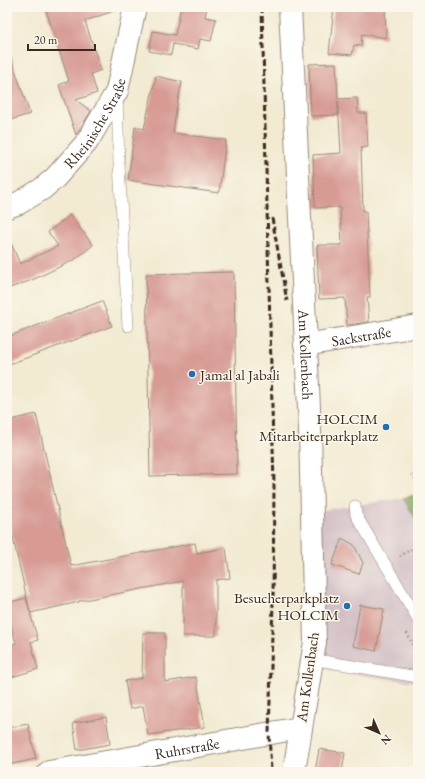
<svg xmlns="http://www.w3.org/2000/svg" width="425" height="779" font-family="'EB Garamond',serif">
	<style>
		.industrial { fill: #d2bec4 }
		.forest { fill: #84a65b; stroke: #60683c }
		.building { fill: #d79b94 }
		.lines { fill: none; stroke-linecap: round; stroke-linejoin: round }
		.service-casing { stroke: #968a78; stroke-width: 12 }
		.minor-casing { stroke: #968a78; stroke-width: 24 }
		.path { stroke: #968a78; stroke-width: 2.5; stroke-dasharray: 1 3; stroke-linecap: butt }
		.service { stroke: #fff; stroke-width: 11 }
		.minor { stroke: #fff; stroke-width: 22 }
		.rail { stroke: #3b2a1e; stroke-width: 3; stroke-dasharray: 6 3; stroke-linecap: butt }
		.poi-dot { fill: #1f6fb2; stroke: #fbf7ec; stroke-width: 1.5 }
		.labels { text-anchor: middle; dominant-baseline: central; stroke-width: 3; stroke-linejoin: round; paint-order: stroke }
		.street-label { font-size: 15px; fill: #3b2a1e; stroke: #fbf7ec }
		.poi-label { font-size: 15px; fill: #3b2a1e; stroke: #fbf7ec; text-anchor: end }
	</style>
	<rect width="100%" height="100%" fill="#fbf7ec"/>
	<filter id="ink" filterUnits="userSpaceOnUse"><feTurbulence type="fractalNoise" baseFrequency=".025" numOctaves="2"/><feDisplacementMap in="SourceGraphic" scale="8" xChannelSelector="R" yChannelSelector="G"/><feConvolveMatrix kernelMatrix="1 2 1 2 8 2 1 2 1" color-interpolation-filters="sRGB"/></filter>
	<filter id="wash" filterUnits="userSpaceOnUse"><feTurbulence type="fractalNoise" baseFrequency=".012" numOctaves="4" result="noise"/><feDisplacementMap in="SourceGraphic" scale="16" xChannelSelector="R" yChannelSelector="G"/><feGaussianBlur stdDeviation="0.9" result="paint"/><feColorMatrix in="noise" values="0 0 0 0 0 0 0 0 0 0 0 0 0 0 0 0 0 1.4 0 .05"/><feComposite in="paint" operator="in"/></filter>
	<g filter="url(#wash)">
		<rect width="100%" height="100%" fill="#f2ead1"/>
		<path class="industrial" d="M403 498 418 522V694L415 682 373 677 320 668 317 511Z"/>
		<path class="forest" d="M418 494V522L403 498Z"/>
		<g id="blocks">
			<g class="building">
				<path d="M45 7H116V10L85 21 101 70 91 74 97 93 76 100 91 111 76 135 59 85 69 81Z"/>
				<path d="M181 7H207L205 17 216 19 211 41 200 39 198 49 173 44 171 55 149 51 153 31 175 35Z"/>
				<path d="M334 7H385L386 38 362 34 361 46 354 45 352 55 329 53Z"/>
				<path d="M10 55 30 114 7 121V56Z"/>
				<path d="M336 63 338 99 357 98 358 113H366L368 147 361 148 363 211H366L370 297H367L369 322 347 325 345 298 319 299 317 245H342L341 225 340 207 315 208 313 155 341 153 338 101V115L311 116 309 64Z"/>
				<path d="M156 76 182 82 176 110 173 133 226 140 219 193 128 180 135 127 144 129Z"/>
				<path d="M70 215 93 245 74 260 32 280 7 289V234L20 264 58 246 48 232Z"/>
				<path d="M234 272 237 474 150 476 146 274Z"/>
				<path d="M102 301 112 326 7 365V337Z"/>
				<path d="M36 414 71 566 195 543 197 553 226 548 230 578 216 580V636H183V581L79 601V602L30 613 38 640 31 642 38 669 12 677 7 659V646L16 643 7 612V603L26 598 30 612 7 512V421Z"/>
				<path d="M342 538 354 545 363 563 359 574 332 565Z"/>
				<path d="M360 605 384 609 376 651 353 646Z"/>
				<path d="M143 633H165V682L196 677 205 727 148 735 143 706 130 709 125 681 142 678Z"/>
				<path d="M106 717 110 744 77 750 73 723Z"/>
				<path d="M28 724 36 759 7 765V728Z"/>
				<path d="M319 749 345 753 342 772H315Z"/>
			</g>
		</g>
	</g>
	<g filter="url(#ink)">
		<use href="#blocks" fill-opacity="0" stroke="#968a78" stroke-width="1"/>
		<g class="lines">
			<defs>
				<g id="service">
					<path d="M117 97 119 163 128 326"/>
					<path d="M355 506 356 515 418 619"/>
					<path d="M311 659 418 677"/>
				</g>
				<g id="minor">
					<path id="s1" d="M290 7 310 429 315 642 294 772"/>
					<path id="s2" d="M7 207 19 203 42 189 55 178 87 142 117 91 135 7"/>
					<path id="s3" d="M305 345 418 326"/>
					<path id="s4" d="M49 772 300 728"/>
				</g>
			</defs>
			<use href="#service" class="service-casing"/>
			<use href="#minor" class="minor-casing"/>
			<g class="path">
				<path d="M412 475 418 483"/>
				<path d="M400 556 418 545"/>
				<path d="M407 633 418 655"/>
			</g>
			<use href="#service" class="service"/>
			<use href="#minor" class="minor"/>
			<g class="rail">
				<path d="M262 7 274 486 273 601 269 733 271 772"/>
				<path d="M272 218 287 301"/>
			</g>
		</g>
	</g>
	<g class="poi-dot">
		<circle cx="192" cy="374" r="4"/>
		<circle cx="386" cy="427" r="4"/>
		<circle cx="347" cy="606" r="4"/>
	</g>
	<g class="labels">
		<g class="street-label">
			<text stroke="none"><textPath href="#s2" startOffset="125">Rheinische Straße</textPath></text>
			<text stroke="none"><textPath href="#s3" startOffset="57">Sackstraße</textPath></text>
			<text stroke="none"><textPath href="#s1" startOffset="348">Am Kollenbach</textPath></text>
			<text transform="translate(307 677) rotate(-82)">Am Kollenbach</text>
			<text stroke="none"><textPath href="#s4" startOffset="140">Ruhrstraße</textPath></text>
		</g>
		<g class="poi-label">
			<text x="200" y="374" text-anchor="start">Jamal al Jabali</text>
			<text x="378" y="418">HOLCIM<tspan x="378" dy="17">Mitarbeiterparkplatz</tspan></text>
			<text x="339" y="597">Besucherparkplatz<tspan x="339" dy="17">HOLCIM</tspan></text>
		</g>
	</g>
	<rect width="425" height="779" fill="none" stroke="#fbf7ec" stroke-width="24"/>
	<g transform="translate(379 733) rotate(135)" stroke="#fbf7ec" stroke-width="3" paint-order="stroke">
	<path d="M0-3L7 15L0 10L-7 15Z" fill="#3b2a1e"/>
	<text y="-6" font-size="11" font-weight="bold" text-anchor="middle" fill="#3b2a1e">N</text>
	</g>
	<path d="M28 44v6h67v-6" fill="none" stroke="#3b2a1e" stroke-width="2"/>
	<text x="34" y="44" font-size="12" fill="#3b2a1e" stroke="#fbf7ec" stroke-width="3" paint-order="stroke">20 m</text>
</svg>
